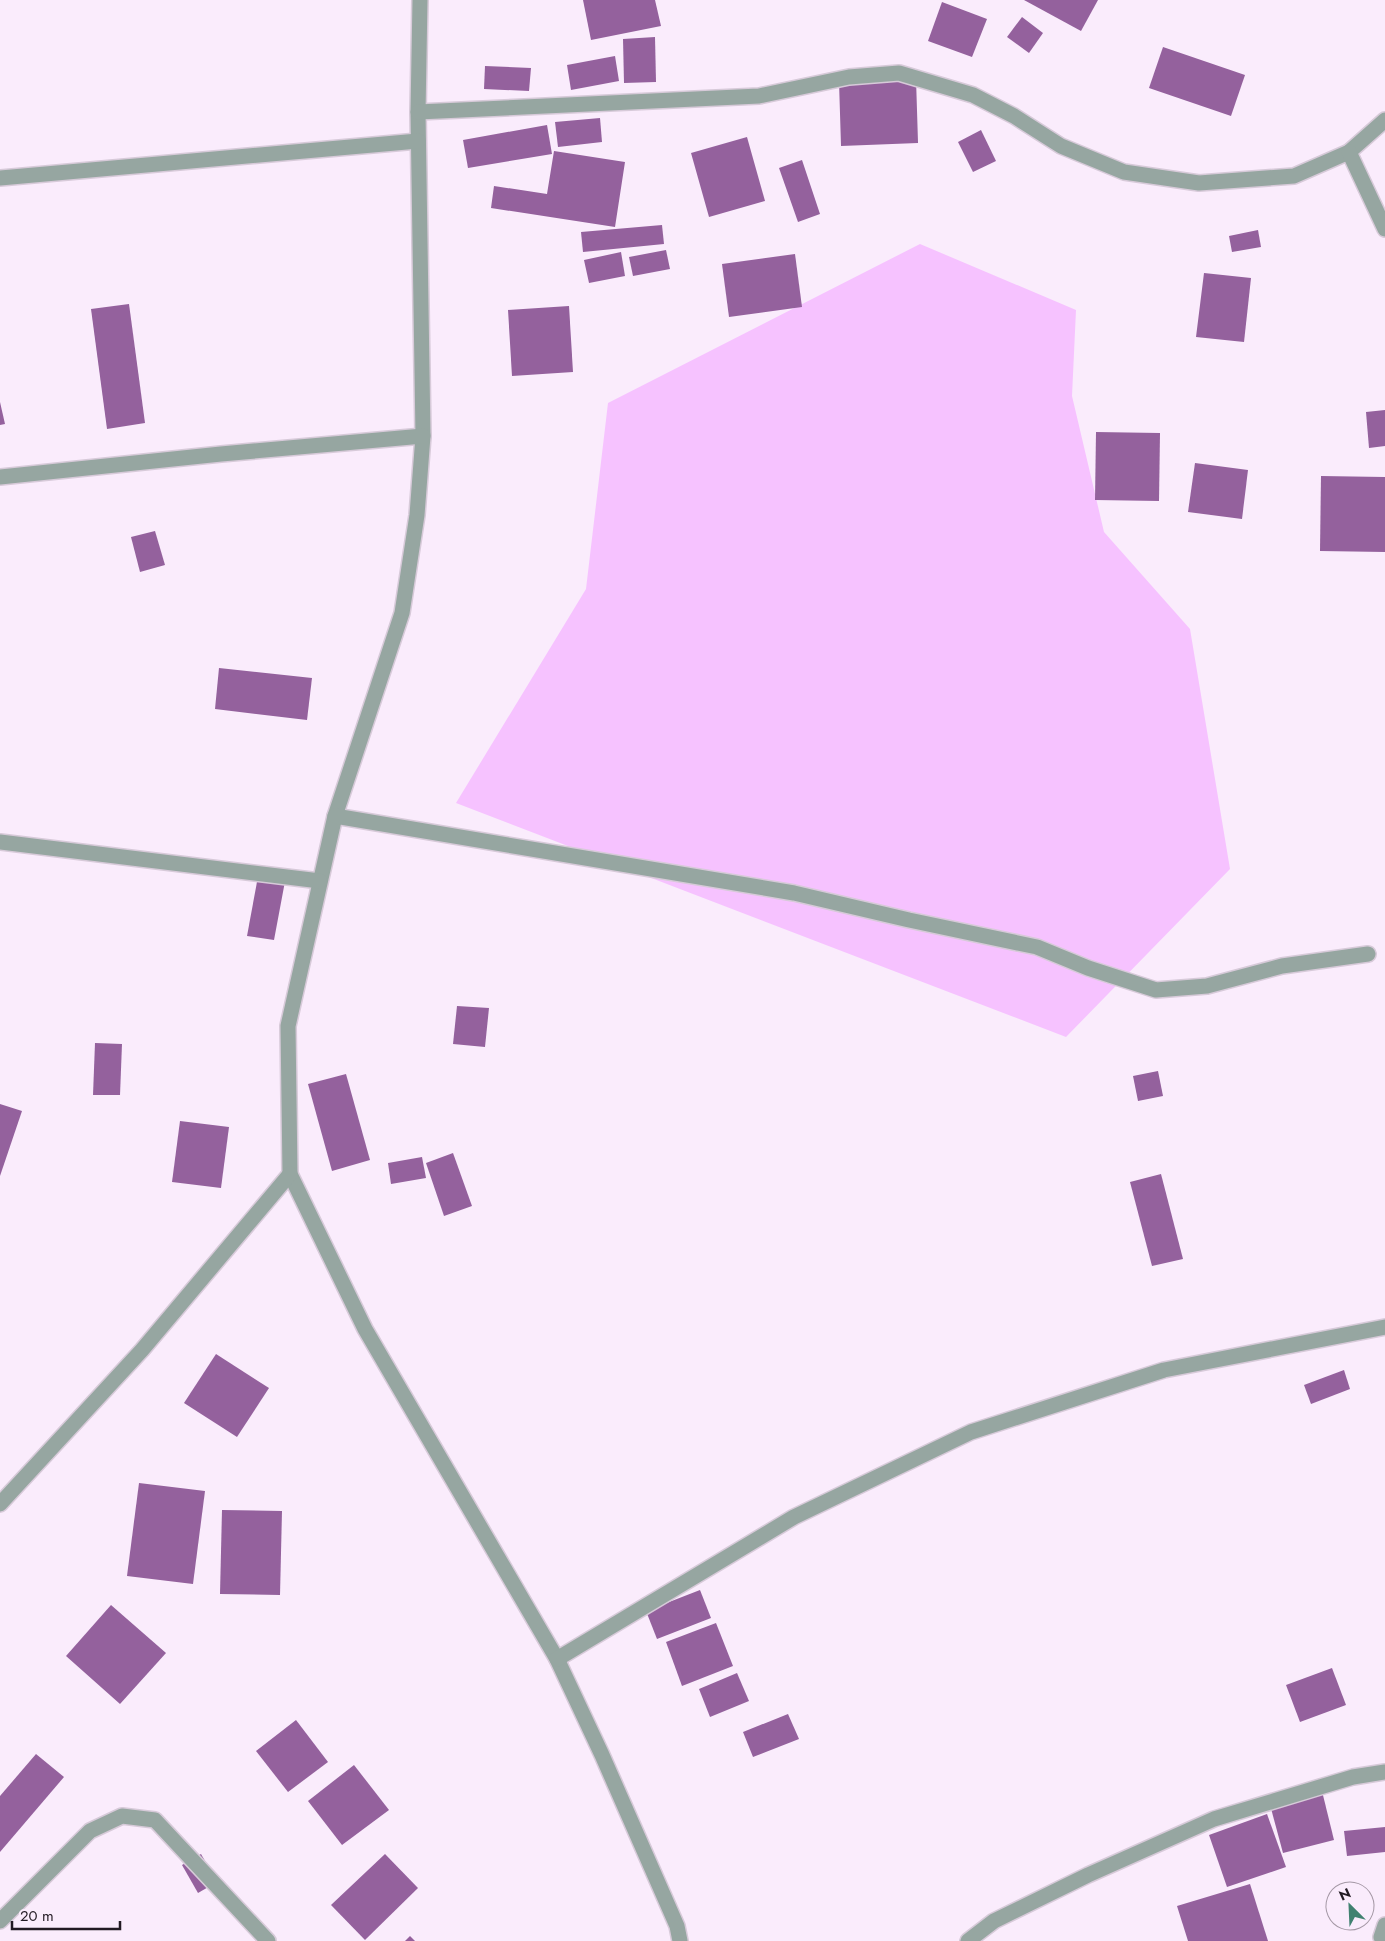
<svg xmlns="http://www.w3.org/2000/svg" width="1385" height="1941" font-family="Jost,sans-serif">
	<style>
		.green { fill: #f6c2ff }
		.building { fill: #94619d }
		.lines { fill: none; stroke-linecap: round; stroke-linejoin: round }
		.minor-casing { stroke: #d7cad9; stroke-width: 18 }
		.minor { stroke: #96a6a1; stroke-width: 15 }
	</style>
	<rect width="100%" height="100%" fill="#faecfc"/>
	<path class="green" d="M920 244 1076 310 1072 396 1104 532 1190 629 1230 869 1066 1037 456 803 586 589 608 403Z"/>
	<g class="building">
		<path d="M583 0H655L661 26 591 40Z"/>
		<path d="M1024 0H1098L1081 31Z"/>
		<path d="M942 2 987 19 972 57 928 41Z"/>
		<path d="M1022 17 1043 33 1029 53 1007 37Z"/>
		<path d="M655 37 656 82 624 83 623 39Z"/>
		<path d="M1163 47 1245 75 1231 116 1149 88Z"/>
		<path d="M615 56 619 81 571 90 567 65Z"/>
		<path d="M485 66 531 68 529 91 484 89Z"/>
		<path d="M916 79 918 143 841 146 839 82Z"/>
		<path d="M600 118 602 142 558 147 555 122Z"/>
		<path d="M547 125 552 154 468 168 463 140Z"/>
		<path d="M981 130 996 161 973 172 958 142Z"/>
		<path d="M747 137 765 201 709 217 691 153Z"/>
		<path d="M554 151 625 162 615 227 491 208 494 186 547 194Z"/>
		<path d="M802 160 820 214 798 222 779 168Z"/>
		<path d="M662 225 664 244 583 252 581 232Z"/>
		<path d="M1258 230 1261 247 1232 252 1229 236Z"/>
		<path d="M666 250 670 269 633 276 629 257Z"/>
		<path d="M621 252 625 276 589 283 584 260Z"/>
		<path d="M795 254 802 307 729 317 722 264Z"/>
		<path d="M1204 273 1251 278 1244 342 1196 337Z"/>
		<path d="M129 304 145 423 107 429 91 309Z"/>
		<path d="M569 306 573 372 512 376 508 310Z"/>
		<path d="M0 402 5 424 0 425Z"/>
		<path d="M1385 410V446L1369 448 1366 412Z"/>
		<path d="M1096 432 1160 433 1159 501 1095 500Z"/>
		<path d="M1195 463 1248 470 1242 519 1188 512Z"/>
		<path d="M1321 476 1385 477V552L1320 551Z"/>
		<path d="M155 531 165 565 140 572 131 537Z"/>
		<path d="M219 668 312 678 307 720 215 709Z"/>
		<path d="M259 871 286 876 274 940 247 936Z"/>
		<path d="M457 1006 489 1008 485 1047 453 1044Z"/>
		<path d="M95 1043 122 1044 120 1095H93Z"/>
		<path d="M1158 1071 1163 1096 1138 1101 1133 1076Z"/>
		<path d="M346 1074 370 1160 332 1171 308 1084Z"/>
		<path d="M0 1104 22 1111 0 1176Z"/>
		<path d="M180 1121 229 1127 221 1188 172 1182Z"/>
		<path d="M453 1153 472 1206 444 1216 426 1163Z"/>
		<path d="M422 1157 426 1178 391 1184 388 1163Z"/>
		<path d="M1161 1174 1183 1259 1152 1266 1130 1182Z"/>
		<path d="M216 1354 269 1388 237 1437 184 1403Z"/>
		<path d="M1344 1370 1350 1389 1311 1404 1304 1385Z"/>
		<path d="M139 1483 205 1491 193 1584 127 1576Z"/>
		<path d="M222 1510 282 1511 280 1595 220 1594Z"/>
		<path d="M700 1590 711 1618 657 1639 646 1611Z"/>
		<path d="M111 1605 166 1653 120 1704 66 1656Z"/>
		<path d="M716 1623 733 1666 682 1686 666 1642Z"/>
		<path d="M1332 1668 1346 1705 1300 1722 1286 1685Z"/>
		<path d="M737 1673 749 1701 710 1717 699 1689Z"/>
		<path d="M788 1714 799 1739 753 1757 743 1732Z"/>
		<path d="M296 1720 328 1762 288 1792 256 1751Z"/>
		<path d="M36 1754 64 1777 0 1852V1796Z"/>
		<path d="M354 1765 389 1810 342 1845 308 1801Z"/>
		<path d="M1321 1787 1334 1840 1283 1853 1269 1801Z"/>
		<path d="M1267 1814 1286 1867 1227 1887 1209 1835Z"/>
		<path d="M1385 1827V1852L1347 1856 1344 1831Z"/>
		<path d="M201 1854 217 1882 198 1893 182 1865Z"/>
		<path d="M385 1854 418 1888 365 1940 331 1905Z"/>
		<path d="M1250 1884 1268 1941H1188L1177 1906Z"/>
		<path d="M410 1936 415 1941H405Z"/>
	</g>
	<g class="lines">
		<defs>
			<g id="minor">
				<path d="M420 0 418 112 423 436 417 515 402 613 335 816 288 1026 290 1174 365 1329 557 1659 602 1755 677 1926 680 1941"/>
				<path d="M418 112 759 96 849 77 899 73 973 95 1014 116 1061 146 1124 172 1199 183 1294 176 1349 152 1385 120"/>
				<path d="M1349 152 1385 229"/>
				<path d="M0 178 418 141"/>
				<path d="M0 477 221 454 423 436"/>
				<path d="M335 816 794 893 909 920 1037 947 1088 968 1156 990 1207 986 1282 966 1368 954"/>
				<path d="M0 842 320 881"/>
				<path d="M0 1504 142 1350 290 1174"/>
				<path d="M557 1659 794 1517 971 1432 1164 1370 1385 1327"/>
				<path d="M0 1921 90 1831 122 1816 155 1820 268 1941"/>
				<path d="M968 1941 994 1921 1088 1875 1214 1819 1353 1777 1385 1772"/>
				<path d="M1384 1941 1381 1937 1385 1925"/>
			</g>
		</defs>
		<use href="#minor" class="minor-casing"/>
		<use href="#minor" class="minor"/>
	</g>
	<g transform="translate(1350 1906) rotate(336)"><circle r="24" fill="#faecfc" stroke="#a498a5"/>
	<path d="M0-4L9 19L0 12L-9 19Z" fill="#408170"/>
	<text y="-8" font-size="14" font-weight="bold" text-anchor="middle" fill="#221a23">N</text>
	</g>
	<path d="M12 1921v8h108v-8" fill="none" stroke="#221a23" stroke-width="2.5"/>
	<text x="20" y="1921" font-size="15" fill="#221a23" stroke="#faecfc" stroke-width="4" paint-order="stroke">20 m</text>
</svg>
